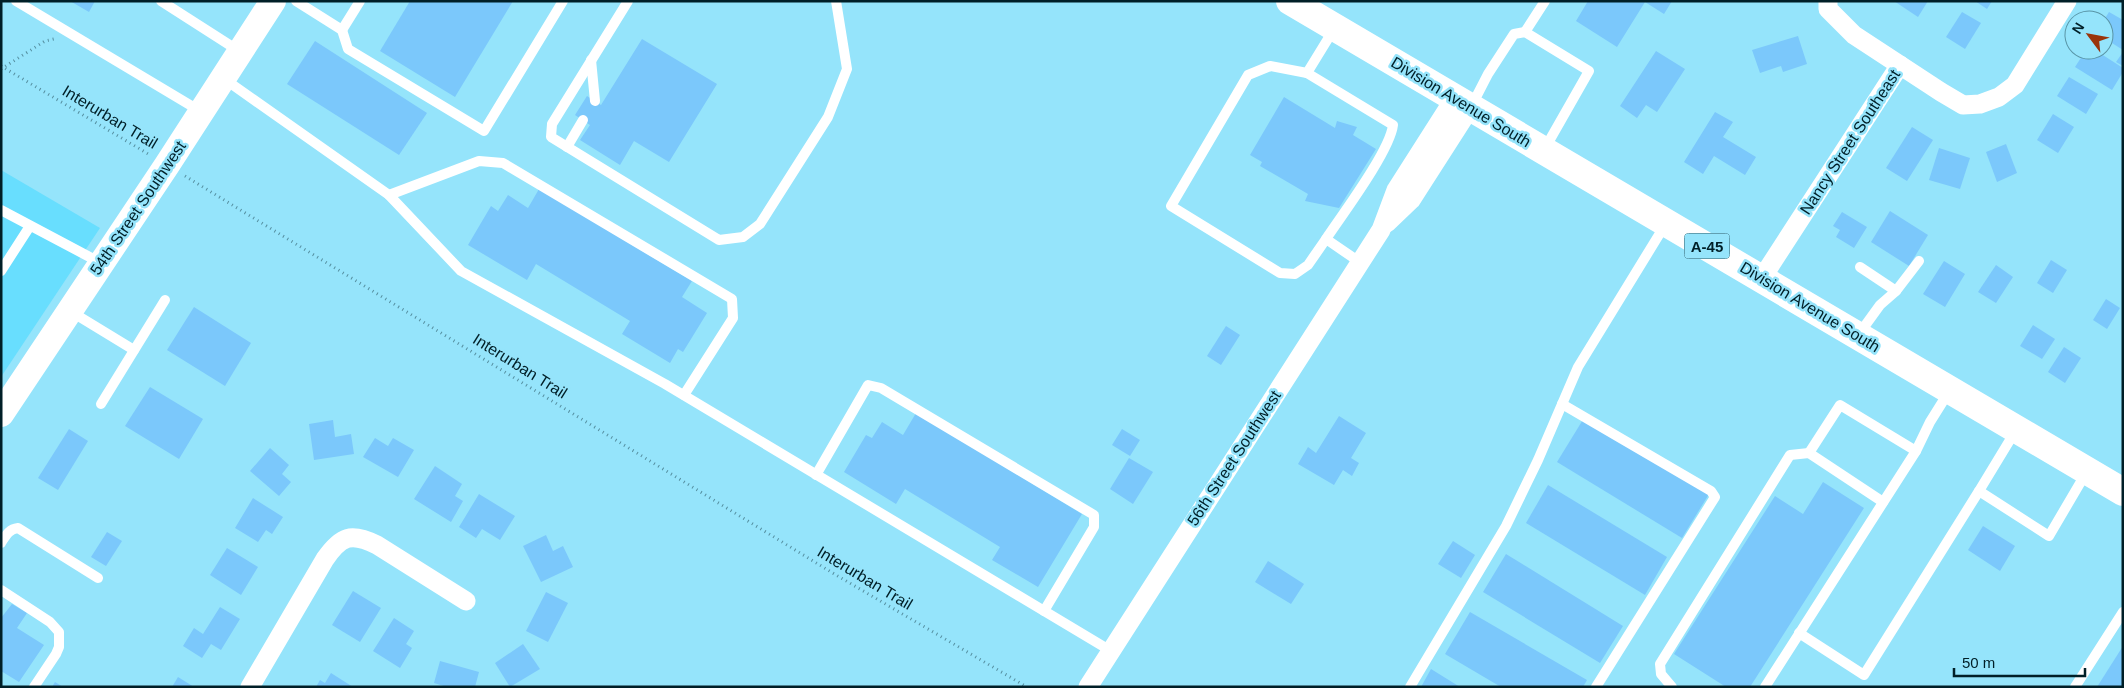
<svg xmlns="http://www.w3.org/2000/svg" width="2124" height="688" font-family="Arial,sans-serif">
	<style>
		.built { fill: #68defe }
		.building { fill: #7bc8fb }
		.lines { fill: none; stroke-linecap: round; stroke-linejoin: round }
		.path { stroke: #558fa0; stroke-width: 3; stroke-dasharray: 1 4; stroke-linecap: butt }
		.lane { stroke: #fff; stroke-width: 10 }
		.street { stroke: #fff; stroke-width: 19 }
		.secondary { stroke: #fff; stroke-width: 26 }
		.primary { stroke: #fff; stroke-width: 28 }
		.labels { text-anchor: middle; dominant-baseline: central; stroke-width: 5; stroke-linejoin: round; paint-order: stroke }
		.shield { fill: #95e4fb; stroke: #2d5a67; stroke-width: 1 }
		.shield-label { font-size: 15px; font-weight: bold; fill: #001f27 }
		.street-label { font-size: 16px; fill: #001f27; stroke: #95e4fb }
	</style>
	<rect width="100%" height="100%" fill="#95e4fb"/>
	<path class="built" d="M1 170 100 228 1 377Z"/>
	<g class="building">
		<path d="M70 1H95L89 12Z"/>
		<path d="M410 1H513L455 97 380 51Z"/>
		<path d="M1588 1H1672L1664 14 1645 2 1617 47 1576 21Z"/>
		<path d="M1894 1H1928L1918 17Z"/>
		<path d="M1975 1H1992L1987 9Z"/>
		<path d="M1962 12 1981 23 1965 49 1946 37Z"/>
		<path d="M2109 12 2123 20V50L2104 38V20Z"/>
		<path d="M1798 36 1807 64 1783 72 1781 66 1760 73 1752 50Z"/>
		<path d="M642 39 717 84 669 162 634 141 620 165 580 140 590 125 575 115 587 96 601 105Z"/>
		<path d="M315 41 427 113 399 155 287 84Z"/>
		<path d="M2086 50H2095L2123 68V72L2112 90 2075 67Z"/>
		<path d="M1656 51 1685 69 1657 112 1646 105 1637 118 1620 106Z"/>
		<path d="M2123 52V66L2116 62Z"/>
		<path d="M2069 77 2098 94 2086 114 2057 96Z"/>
		<path d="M1284 97 1335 128 1337 121 1357 127 1353 135 1376 149 1339 208 1305 201 1308 194 1260 166 1262 162 1250 155Z"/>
		<path d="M1715 112 1733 122 1723 137 1756 157 1745 175 1714 156 1703 174 1684 162Z"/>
		<path d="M2053 114 2074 127 2058 153 2037 140Z"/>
		<path d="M1912 127 1933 140 1907 181 1886 168Z"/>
		<path d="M2006 144 2017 173 1997 182 1986 152Z"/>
		<path d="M1939 148 1970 158 1960 189 1929 180Z"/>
		<path d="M539 189 692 281 682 297 707 313 683 352 678 349 670 363 622 334 630 321 536 264 527 280 468 245 491 206 498 211 508 195 528 208Z"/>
		<path d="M1890 211 1928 235 1909 266 1871 242Z"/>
		<path d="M1842 212 1867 227 1854 248 1836 237 1840 230 1833 226Z"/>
		<path d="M2051 260 2067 270 2053 293 2037 283Z"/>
		<path d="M1944 261 1965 274 1945 307 1923 294Z"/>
		<path d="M1996 265 2013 277 1996 303 1978 292Z"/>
		<path d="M2106 299 2120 308 2107 329 2093 320Z"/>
		<path d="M194 307 251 343 225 386 167 350Z"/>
		<path d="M2033 325 2055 339 2042 359 2020 346Z"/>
		<path d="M1226 326 1240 335 1221 365 1207 356Z"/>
		<path d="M2064 347 2081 358 2065 383 2048 372Z"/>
		<path d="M150 387 203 419 179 459 125 426Z"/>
		<path d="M916 413 1082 514 1038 587 992 560 1000 547 905 489 896 504 844 472 866 435 872 438 882 422 903 435Z"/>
		<path d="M1339 416 1366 433 1351 458 1359 463 1352 476 1343 470 1334 485 1298 464 1308 447 1316 453Z"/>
		<path d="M1584 418 1709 494 1682 538 1557 462Z"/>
		<path d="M333 420 335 437 351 434 354 454 314 460 309 424Z"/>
		<path d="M69 429 88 441 58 490 38 478Z"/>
		<path d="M1122 429 1140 440 1130 456 1112 445Z"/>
		<path d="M375 438 388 446 393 438 414 450 398 477 363 457Z"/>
		<path d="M270 448 289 465 282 474 291 482 279 496 250 471Z"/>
		<path d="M1129 458 1153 472 1133 504 1110 489Z"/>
		<path d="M435 466 462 484 455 496 463 501 451 522 414 499Z"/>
		<path d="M1823 482 1864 508 1750 687H1726L1674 654 1775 496 1803 514Z"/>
		<path d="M1548 485 1667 557 1645 595 1526 523Z"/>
		<path d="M479 494 515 516 500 540 482 529 476 538 459 527Z"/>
		<path d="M253 498 283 517 272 534 266 530 258 542 235 528Z"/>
		<path d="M1983 526 2015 546 2000 571 1968 550Z"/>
		<path d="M107 532 122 541 106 566 91 557Z"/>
		<path d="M546 535 553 551 563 546 573 567 541 582 523 546Z"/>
		<path d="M1453 541 1475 555 1461 578 1438 564Z"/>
		<path d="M227 548 258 567 241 595 210 575Z"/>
		<path d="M1506 554 1623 626 1600 663 1483 592Z"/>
		<path d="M1268 561 1304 584 1291 604 1255 582Z"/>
		<path d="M353 591 381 608 360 642 332 625Z"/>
		<path d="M546 592 568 603 548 642 526 631Z"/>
		<path d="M12 604 27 613 17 628 44 645 19 682 1 671V618Z"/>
		<path d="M220 607 240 619 221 650 211 644 202 658 183 646 194 628 203 634Z"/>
		<path d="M1470 612 1587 680 1583 687H1501L1445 654Z"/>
		<path d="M394 618 414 631 406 644 412 648 400 668 373 651Z"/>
		<path d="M523 644 540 669 510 687 495 663Z"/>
		<path d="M2123 646V687H2097Z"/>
		<path d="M440 661 479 672 475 687H447L434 683Z"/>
		<path d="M1431 669 1460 687H1421Z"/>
		<path d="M331 673 353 687H316L320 680 325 683Z"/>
		<path d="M178 677 194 687H172Z"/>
		<path d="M55 682 63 687H52Z"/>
	</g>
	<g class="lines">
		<g class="path">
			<path d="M1 66 150 155"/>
			<path d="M1 69 45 41 54 39"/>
			<path d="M185 176 836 575 1027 687"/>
		</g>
		<g class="lane">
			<path d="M16 1 200 111"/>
			<path d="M161 1 239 51"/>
			<path d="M296 1 342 30 360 1"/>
			<path d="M628 1 552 124 551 137 719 240 743 237 760 224 828 117 847 69 836 1"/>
			<path d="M1334 29 1307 73 1270 66 1248 75 1171 206 1280 273 1295 274 1308 265 1326 239 1361 263"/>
			<path d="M342 30 348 49 484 131 563 1"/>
			<path d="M1525 32 1545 1"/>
			<path d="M591 60 595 101"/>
			<path d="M1307 73 1393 125C1390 151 1342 215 1326 239"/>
			<path d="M223 78 389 195 461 271 665 384 1111 651"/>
			<path d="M1471 107 1488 74 1514 34 1525 32 1589 71 1544 150"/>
			<path d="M567 147 583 120"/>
			<path d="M389 195 479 161 503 163 732 299 733 318 684 395"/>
			<path d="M1 210 101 263"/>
			<path d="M1 271 30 226"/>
			<path d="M1896 291 1919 261"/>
			<path d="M70 311 134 350"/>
			<path d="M1859 334 1880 305 1896 291 1860 267"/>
			<path d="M101 404 165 300"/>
			<path d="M1562 404 1711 491 1715 497 1596 687"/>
			<path d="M2016 430 1979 491 2049 536 2086 473"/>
			<path d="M816 475 868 385 881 388 1094 515V527L1044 611"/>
			<path d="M1883 502 1809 453 1840 405 1916 451"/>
			<path d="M1 543C6 535 9 529 18 528L98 578"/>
			<path d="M1 590 50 622 59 632V647L56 654 34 687"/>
			<path d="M1799 633 1864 675 1979 491"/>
			<path d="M1410 687 1506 526 1538 460 1578 367 1665 225"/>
			<path d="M1672 687 1661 674 1660 664 1790 455 1809 453"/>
			<path d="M1765 687 1916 451 1930 422 1950 390"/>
			<path d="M2075 687 2123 612"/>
		</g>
		<g class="street">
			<path d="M1828 1V9L1854 35 1941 92 1963 105 1980 104 1999 97 2015 85 2067 1"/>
			<path d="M1387 223 1411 200 1470 108"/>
			<path d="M1762 278 1900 65"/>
			<path d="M250 687 325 559C341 536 351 532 377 545L466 601"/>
			<path d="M1088 687 1381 230 1396 190 1454 99"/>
		</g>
		<path class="secondary" d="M1 414 167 165 273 1"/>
		<path class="primary" d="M1290 1 2123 492"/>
	</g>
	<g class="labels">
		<rect class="shield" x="1684.5" y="233.5" width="45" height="25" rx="4"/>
		<g class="shield-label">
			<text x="1707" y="246">A-45</text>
		</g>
		<g class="street-label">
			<text transform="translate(1461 102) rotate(31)">Division Avenue South</text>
			<text transform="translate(110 117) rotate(31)">Interurban Trail</text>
			<text transform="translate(1850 142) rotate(-57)">Nancy Street Southeast</text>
			<text transform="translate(138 208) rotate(-56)">54th Street Southwest</text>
			<text transform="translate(1810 307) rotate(31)">Division Avenue South</text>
			<text transform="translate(520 366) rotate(32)">Interurban Trail</text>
			<text transform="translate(1234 458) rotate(-57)">56th Street Southwest</text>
			<text transform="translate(865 578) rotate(31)">Interurban Trail</text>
		</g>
	</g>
	<rect width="2124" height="688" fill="none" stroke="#001f27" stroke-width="5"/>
	<g transform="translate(2089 35) rotate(302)"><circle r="24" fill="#95e4fb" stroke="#5995a6"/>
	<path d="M0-4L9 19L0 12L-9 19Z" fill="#9a340a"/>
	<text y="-8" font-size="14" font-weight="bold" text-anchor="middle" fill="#001f27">N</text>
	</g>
	<path d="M1954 668v8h131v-8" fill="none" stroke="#001f27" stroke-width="2.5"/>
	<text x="1962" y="668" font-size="15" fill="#001f27" stroke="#95e4fb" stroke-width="4" paint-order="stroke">50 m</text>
</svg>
